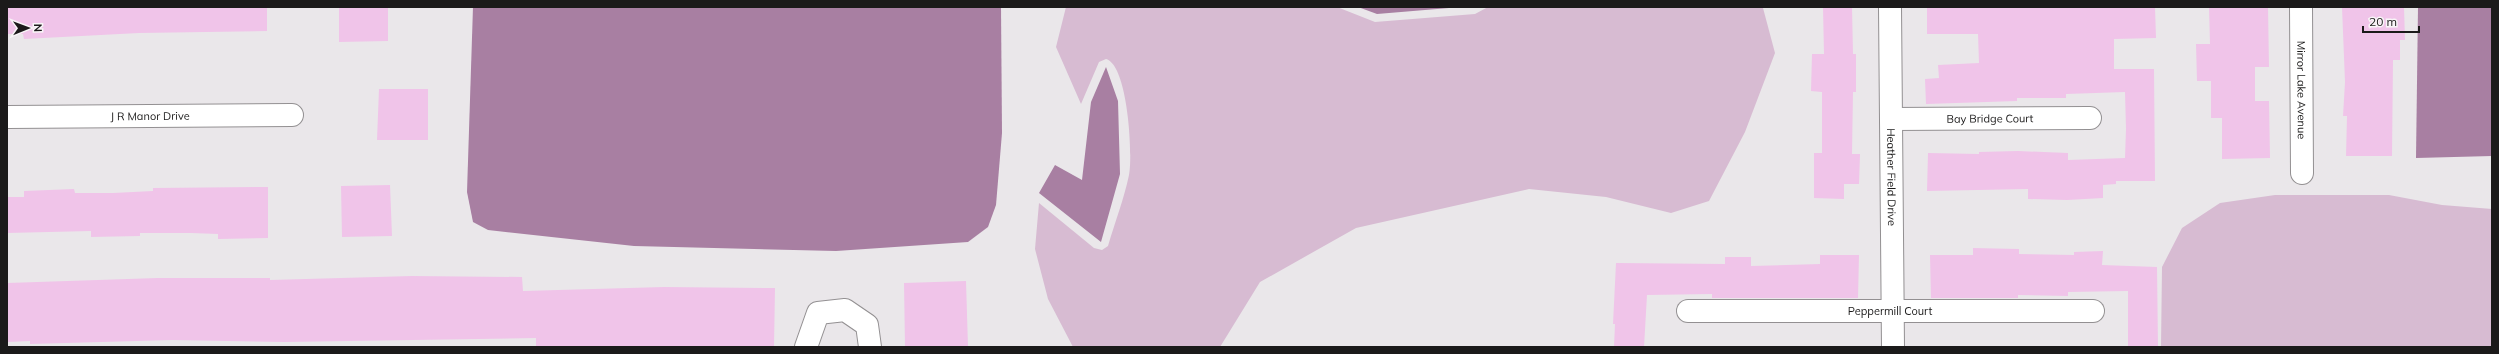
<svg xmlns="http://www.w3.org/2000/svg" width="2499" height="354" font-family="Mulish,sans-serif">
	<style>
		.green { fill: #d7bbd2 }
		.water { fill: #a87fa2 }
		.building { fill: #f0c4e9 }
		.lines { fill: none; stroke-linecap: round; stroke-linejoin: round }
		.minor-casing { stroke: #939092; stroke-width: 24 }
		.minor { stroke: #fff; stroke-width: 22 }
		.labels { text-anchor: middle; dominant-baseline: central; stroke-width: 3; stroke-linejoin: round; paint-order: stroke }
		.street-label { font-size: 11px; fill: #1b1a1a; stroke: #f8f5f7 }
	</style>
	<rect width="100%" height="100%" fill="#eae7ea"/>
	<g class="green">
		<path d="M1066 7H1337L1375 22 1475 14 1488 7H1760L1763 8 1775 53 1745 132 1709 201 1671 213 1606 197 1529 189 1356 228 1260 282 1220 347H1073L1048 299 1035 249 1039 203 1094 248 1102 250 1108 246C1115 222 1124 199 1129 175 1133 155 1128 65 1106 59L1099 62 1081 104 1056 47Z"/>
		<path d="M2275 195H2389L2442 205 2492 209V347H2161L2162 267 2182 228 2220 203Z"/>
	</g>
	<g class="water">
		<path d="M473 7H1001L1002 133 996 205 988 227 968 242 836 251 634 246 488 230 473 222 467 192Z"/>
		<path d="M1358 7H1461L1377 14Z"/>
		<path d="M2418 7H2492V156L2416 158Z"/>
		<path d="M1106 67 1118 101 1120 174 1101 242 1039 193 1055 165 1082 180 1091 102Z"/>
	</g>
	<g class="building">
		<path d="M7 7H267V31L139 33 24 39 23 34H7Z"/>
		<path d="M339 7H388V41L339 42Z"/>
		<path d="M1823 7H1852L1853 54H1856V92H1853L1852 154H1860L1859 184H1844V199L1814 198V153H1822V92L1811 91 1812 54H1824Z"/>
		<path d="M1927 7H2155L2156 38 2114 39V69H2154L2155 181H2116V184L2103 185V198L2067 200 2028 199V189L1927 191 1928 153 1979 154V152L2018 151 2068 153V160L2125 158 2126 129 2125 92 2066 94V98H2017V101L1926 104 1925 79 1939 78 1938 65 1979 63 1978 34H1927Z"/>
		<path d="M2209 7H2268L2269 67H2255V101H2269L2270 158 2222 159V118H2211V81H2197L2196 44H2210Z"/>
		<path d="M2342 7H2404L2405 40H2400V60H2393L2392 156H2346L2347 116H2343L2345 82Z"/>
		<path d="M379 89H428V140H377Z"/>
		<path d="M390 185 392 236 342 237 341 186Z"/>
		<path d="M268 187V238L218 239V234L191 233H140V236L91 237V231L7 233V197H24V191L74 189 75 193H113L153 191V188Z"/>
		<path d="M1973 248 2019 249V254L2074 255V252L2103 251 2102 265 2157 267 2158 347H2128V291L2068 292V296L2018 295V298H1931L1930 255H1973Z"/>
		<path d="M1820 255H1859L1858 298H1712V294L1647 295 1644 347H1614L1615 324H1613L1616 263 1725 264V257H1751V266L1820 264Z"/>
		<path d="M412 276 522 277 523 291 664 287 775 288 774 347H536V338L284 342 172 340 30 344V341L7 342V283L158 278H270V280Z"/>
		<path d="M966 281 968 347H905L904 283Z"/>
	</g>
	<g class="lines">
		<defs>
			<g id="minor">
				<path id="s1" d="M1890 7 1893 347"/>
				<path id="s2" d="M2301 7 2302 173"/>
				<path id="s3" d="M7 117 292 115"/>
				<path id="s4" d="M1891 119 2090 118"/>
				<path id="s5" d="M1688 311H2093"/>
				<path d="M806 347 818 313 845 310 867 325 870 347"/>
			</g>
		</defs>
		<use href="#minor" class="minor-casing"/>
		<use href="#minor" class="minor"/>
	</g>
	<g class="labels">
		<g class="street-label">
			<text stroke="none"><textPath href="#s2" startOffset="83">Mirror Lake Avenue</textPath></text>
			<text stroke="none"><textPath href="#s3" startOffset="143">J R Manor Drive</textPath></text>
			<text stroke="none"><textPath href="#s4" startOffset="99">Bay Bridge Court</textPath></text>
			<text stroke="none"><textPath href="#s1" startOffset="170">Heather Field Drive</textPath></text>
			<text stroke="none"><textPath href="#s5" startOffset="202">Peppermill Court</textPath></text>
		</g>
	</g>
	<rect width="2499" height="354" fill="none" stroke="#1b1a1a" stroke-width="16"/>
	<g transform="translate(28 28) rotate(89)" stroke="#f8f5f7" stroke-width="3" paint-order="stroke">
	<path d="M0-3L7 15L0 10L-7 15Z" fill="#1b1a1a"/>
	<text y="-6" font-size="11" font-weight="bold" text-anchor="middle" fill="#1b1a1a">N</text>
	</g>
	<path d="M2363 26v6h56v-6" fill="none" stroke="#1b1a1a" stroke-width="2"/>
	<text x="2369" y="26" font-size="12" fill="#1b1a1a" stroke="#f8f5f7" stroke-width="3" paint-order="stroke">20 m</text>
</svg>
